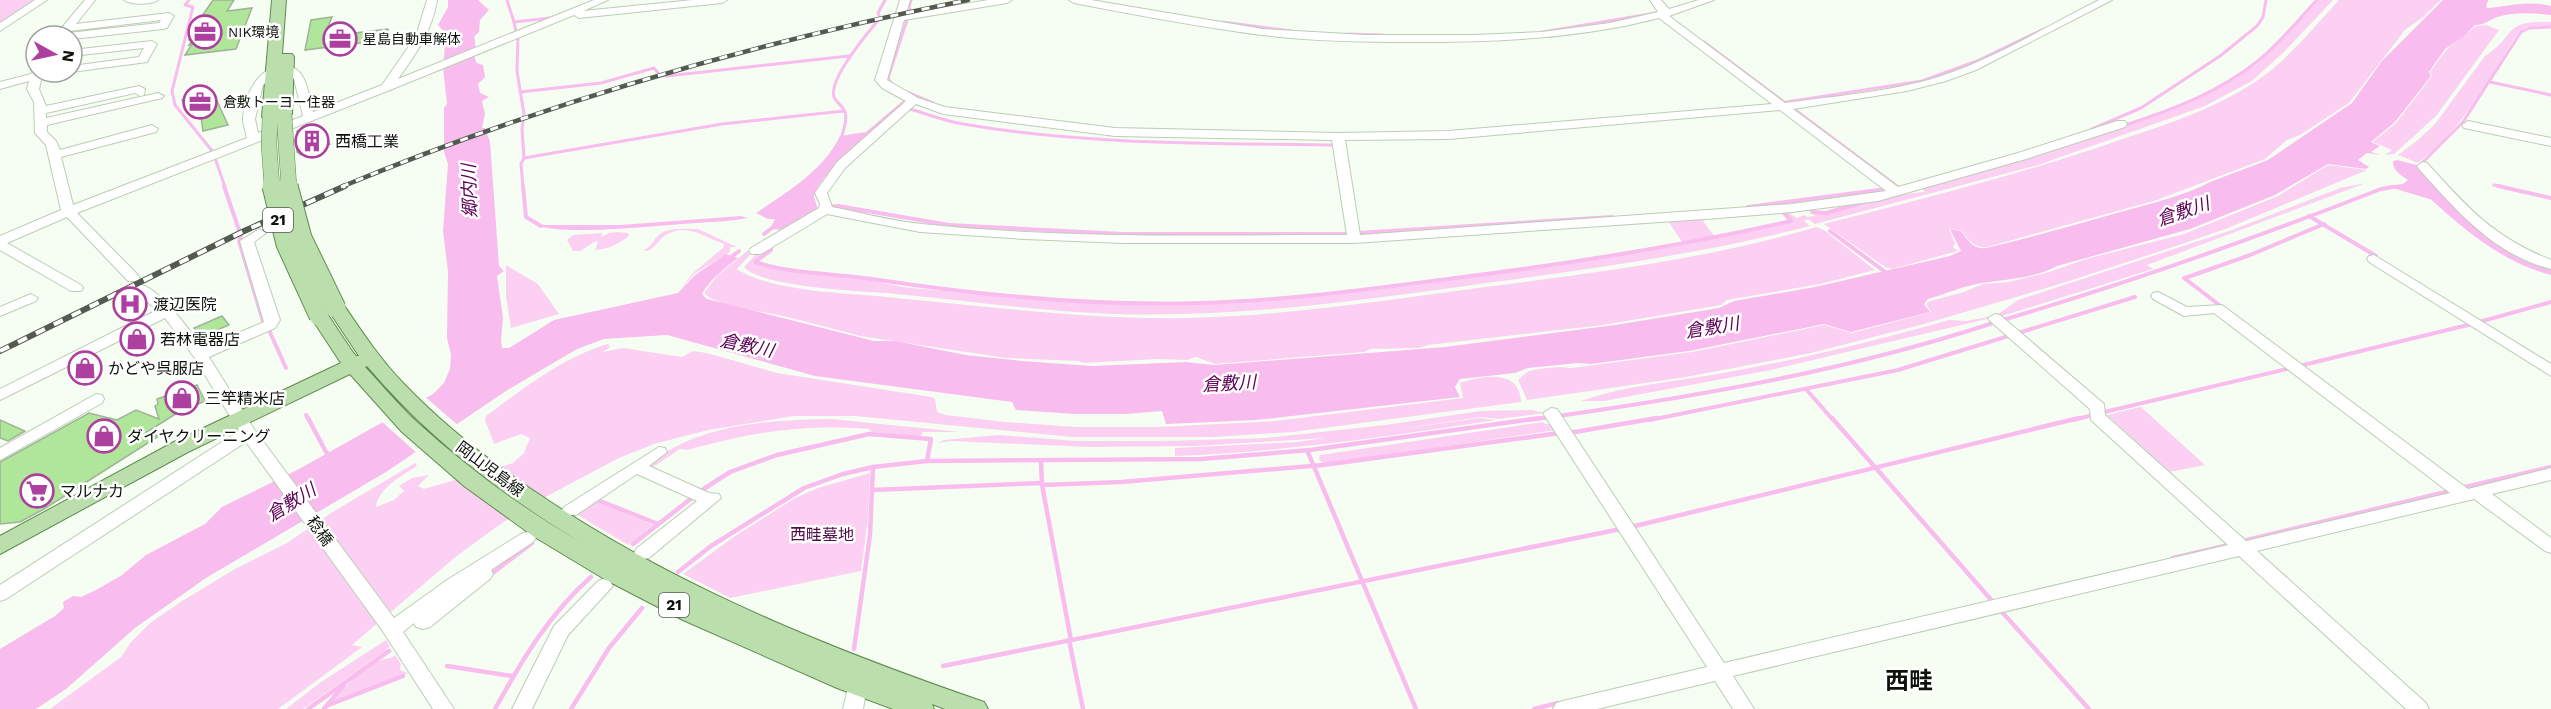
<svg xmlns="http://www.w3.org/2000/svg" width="2551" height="709" font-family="'Work Sans','Noto Sans JP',sans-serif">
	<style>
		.green { fill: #fcd0f3 }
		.water { fill: #f9bcee }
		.pier { fill: #f6fef3 }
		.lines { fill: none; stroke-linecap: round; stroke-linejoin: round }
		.stream-far2 { stroke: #f9bcee; stroke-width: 3 }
		.stream-far1 { stroke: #f9bcee; stroke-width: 4 }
		.stream { stroke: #f9bcee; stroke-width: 4.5 }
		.river { fill: #f9bcee; fill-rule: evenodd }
		.building { fill: #afe69a; stroke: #9fb398; stroke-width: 1.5 }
		.minor-casing { stroke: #baceb3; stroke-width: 2 }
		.major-casing { stroke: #608a4f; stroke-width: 2 }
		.minor { fill: #fff; fill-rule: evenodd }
		.major { fill: #bbdfac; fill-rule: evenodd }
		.rail-far1-casing { stroke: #535a50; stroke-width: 4.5 }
		.rail-casing { stroke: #535a50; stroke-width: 6 }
		.rail-far1 { stroke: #fff; stroke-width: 3; stroke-dasharray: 8; stroke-linecap: butt }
		.rail { stroke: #fff; stroke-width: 4; stroke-dasharray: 10; stroke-linecap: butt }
		.major-bridge-far1-casing { stroke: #608a4f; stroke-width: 16; stroke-linecap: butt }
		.major-bridge-casing { stroke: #608a4f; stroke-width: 21; stroke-linecap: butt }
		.major-bridge-far1 { stroke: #bbdfac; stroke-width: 15 }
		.major-bridge { stroke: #bbdfac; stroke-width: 19 }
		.labels { text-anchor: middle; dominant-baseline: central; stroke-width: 5; stroke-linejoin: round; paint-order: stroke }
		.far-poi-label { font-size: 14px; fill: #0c1309; stroke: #fff; text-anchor: start }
		.shield { fill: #fff; stroke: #555a53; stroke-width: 1.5 }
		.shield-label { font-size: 15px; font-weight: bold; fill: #0c1309 }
		.poi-label { font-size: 16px; fill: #0c1309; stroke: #fff; text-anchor: start }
		.street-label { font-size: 16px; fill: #0c1309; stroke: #fff }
		.park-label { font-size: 16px; fill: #4e0d47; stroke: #fff }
		.water-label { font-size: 18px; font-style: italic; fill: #5d0255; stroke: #fff }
		.near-quarter-label { font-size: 24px; font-weight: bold; fill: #0c1309; stroke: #fff }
	</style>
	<rect width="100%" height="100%" fill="#f6fef3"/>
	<g class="green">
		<path d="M0 0H37L0 22Z"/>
		<path d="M2319 0H2333L2284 52 2252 81 2205 106 2038 165 1815 224 1808 219 1804 221 1810 226C1701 254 1591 269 1479 284 1358 301 1236 318 1113 314 1037 311 962 300 886 293 858 291 761 287 744 267L755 255 774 246 772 250H769L752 263 782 270 871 280 902 287 1040 300 1124 305 1221 304 1269 301 1362 290 1571 263 1673 247 1792 221 1786 213 1788 212 1797 218 1804 215 1807 217 1815 216 1812 213 1823 214 1897 195 1924 192 1923 188 2000 167 2111 131 2192 102 2256 65Z"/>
		<path d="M2339 0H2441L2423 17 2405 30 2349 103 2300 135 2287 140 2265 159 2154 201 1987 247C1973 248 1969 240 1961 230L1949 229 1955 243 1953 247 1958 251 1892 269 1885 267 1824 224C1923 199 2021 174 2117 141 2165 125 2212 110 2255 82 2287 61 2313 28 2339 0Z"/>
		<path d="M2551 22V26L2526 27 2519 32C2508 47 2500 64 2490 79 2470 111 2447 140 2418 163L2398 155 2419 139 2435 124 2485 56C2517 36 2501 20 2551 22Z"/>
		<path d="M2486 25 2499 30 2436 116 2394 154 2385 155 2392 150 2373 142 2374 141 2396 123 2432 76 2430 72 2447 49 2476 26Z"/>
		<path d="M2328 165 2367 170 2228 228 2182 244 2060 284 1924 324 1811 353 1744 366 1680 378 1527 400 1518 380C1521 378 1523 375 1526 373 1532 368 1563 366 1571 368L1692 352 1824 325 1852 333 1931 312 1926 304 1930 301 1964 292 1983 284 2008 282 2049 272 2086 259 2184 234 2278 196Z"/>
		<path d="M2366 183 2147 265 2153 269 1999 317 1997 315 2018 300 2229 231 2340 188Z"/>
		<path d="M1705 217 1706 219 1703 221 1715 237 1683 243 1668 221Z"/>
		<path d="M1816 227 1824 230 1875 270 1820 284 1727 300 1721 305 1603 325 1428 345 1419 348 1371 349 1364 352 1215 364 1196 357 1187 360 1158 359 1084 363 1078 361 1006 358 860 336C834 329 809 322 783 316 762 311 719 308 704 293L717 276 747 251 750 253 749 256 737 269C773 293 853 293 897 298 994 307 1090 320 1187 318 1290 316 1391 299 1493 286 1601 272 1711 258 1816 227Z"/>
		<path d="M698 229 737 247H730V252L695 273 679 291 693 273 723 248 724 244C705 238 687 222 666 235 659 239 656 247 648 251L643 250C653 247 652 240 660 234 669 227 687 229 698 229Z"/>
		<path d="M618 232 628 233 629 236C619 244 608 249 595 250L598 242 596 241 580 251H573L567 240 573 235 602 233 601 237 609 233Z"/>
		<path d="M506 265 538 284 559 314 511 328 506 297Z"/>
		<path d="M1988 317 1991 318 1771 370 1604 401H1581C1629 384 1684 381 1734 371 1807 358 1878 340 1949 320L1966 321Z"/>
		<path d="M608 344 610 347 603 352 623 348 682 357 693 351 707 353 777 373 932 397 935 399 937 412 946 415 1005 422 1076 427H1158L1275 421 1463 398 1460 383C1482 376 1520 368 1521 402L1293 432 1214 437H1073L855 416H794L708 430 654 444 619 458 549 495 502 523 458 555 352 645 362 647 278 709H50L121 657 131 642 150 623 182 601 235 569 287 543 331 513 415 463 417 466C402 476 379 487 376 507L394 500 404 491 399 486 412 478 429 475 418 486 424 489 513 463 524 453 530 438 521 434 494 444 485 420 486 416C524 388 563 357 608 344Z"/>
		<path d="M2140 407H2141L2205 465 2169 472 2107 415Z"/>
		<path d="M1532 410 1546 413 1499 419 1481 417 1379 432 1479 418 1496 420C1390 436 1283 452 1175 456V448L1297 442 1326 438 1196 446 1088 447 951 441 938 443 944 440 998 435 1077 441H1165L1265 438 1385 425 1481 411Z"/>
		<path d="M831 419 961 432H923L920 437 872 432 869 429C801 424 753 432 687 450L680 449 650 469 648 465C697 424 769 420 831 419Z"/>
		<path d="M1543 422 1545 424H1553L1557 430 1323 464 1319 459 1320 455Z"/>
		<path d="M870 473 868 518 861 571 730 598 683 574 735 536 795 498 818 488Z"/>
		<path d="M597 501 653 525 628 545 576 514Z"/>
		<path d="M386 640 390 646 385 651 303 709H286L321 682Z"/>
		<path d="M395 655 401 664 400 670 408 673 334 701C347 685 361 667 382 660 387 658 390 659 395 655Z"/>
	</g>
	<g class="water">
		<path d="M448 0H478L489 10 480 20 479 32 474 37C478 46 471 54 477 63L483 65 485 77 478 84 480 93 489 97 482 101 485 114 482 128H485L490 142 499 266 504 271 497 276 503 318 501 340 502 348H509L554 320 678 293 695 275 726 254 738 258C724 269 711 278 702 294L707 299 874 341H895L966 355 1022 361 1092 366 1186 362 1214 365 1445 347 1615 325 1719 308 1734 301 1815 287 1950 256 1961 251 1950 229 1961 231C1968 240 1973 250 1986 248 2032 237 2078 224 2124 211 2153 203 2186 195 2210 182L2268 160 2352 103 2382 61 2443 0H2488L2486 7 2488 8C2510 6 2529 0 2551 6V15C2533 13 2515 12 2497 17 2489 20 2485 25 2475 25L2463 37 2445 49 2429 72 2431 76 2395 122 2371 142 2380 146 2371 152 2380 155 2367 153 2358 160 2369 167 2366 169 2328 164 2275 195 2190 229 2057 266C2035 278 2008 279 1983 283 1965 285 1946 294 1928 299L1924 304 1930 312 1851 332 1824 324 1689 351 1591 364 1578 363 1528 368 1515 373 1460 379 1455 387 1460 397 1256 420 1166 424 1162 411 1126 414H1075L1016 410 1012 402 815 376 667 335 604 339 577 349 506 391 386 472 206 578 135 628 66 689 36 709H0V649L55 616 64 608 63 602 73 596 81 597 96 590 122 575 146 555 205 524 222 507 299 469 433 394 444 383 450 369 451 355 447 338 448 271 443 231 448 164 444 152V108L447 104 443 68 446 34 438 25 448 7Z"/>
		<path d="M905 99 907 100 905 103C885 121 817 174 814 197L818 209 783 230 770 229 775 219H768L756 213C787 192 823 171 840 136L866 132Z"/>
		<path d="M2397 160 2421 166 2451 201H2436L2386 186 2403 184 2408 180C2402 176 2392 170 2393 161Z"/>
		<path d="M741 216 748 218C728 222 705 222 684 224 649 226 565 236 535 225H620Z"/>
	</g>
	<path class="pier" d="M424 396 459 426 418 454 380 420Z"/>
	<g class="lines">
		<g class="stream-far2">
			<path d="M189 0 185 5 193 7 172 91 175 105 213 152"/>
			<path d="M507 0 514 22 550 18"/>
			<path d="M911 0 909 7 912 14"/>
			<path d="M514 22 516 31"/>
			<path d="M1222 22 1292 31"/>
			<path d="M1537 33 1656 13"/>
			<path d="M1348 34 1382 35"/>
			<path d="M518 37 517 71 524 114 522 129 524 158 521 164 523 187"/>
			<path d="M1704 42 1784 102"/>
			<path d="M2490 82 2551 95"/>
			<path d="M892 84 888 78 907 20"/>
			<path d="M520 92 601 83 654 68 659 74 667 76 849 56"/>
			<path d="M907 92 933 103"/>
			<path d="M1780 103 1922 81 1977 61 2044 29"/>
			<path d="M1790 106 1897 186"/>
			<path d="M906 108C925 113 944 121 963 124 1085 145 1209 143 1332 145"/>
			<path d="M2125 125C2172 110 2220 92 2259 60 2280 43 2298 20 2317 0"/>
			<path d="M2092 129 2141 108 2220 56 2257 26 2263 17 2266 0"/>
			<path d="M841 139C843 131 848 120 845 112 843 106 836 102 834 97 828 79 869 31 880 18L878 13 885 0"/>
			<path d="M215 158 225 187"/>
			<path d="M524 158 722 124 844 111"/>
			<path d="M2421 164 2463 122 2521 32 2529 28 2551 27"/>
			<path d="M2494 185 2504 187"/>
		</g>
		<g class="stream-far1">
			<path d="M224 186 241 236 239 241 263 321"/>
			<path d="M523 186 526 217 541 226"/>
			<path d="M2498 186 2551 198"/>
			<path d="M827 207 838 206 949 225 1123 234H1342L1612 217"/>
			<path d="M1748 207 1886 189"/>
			<path d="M1812 212 1826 213 1861 203"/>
			<path d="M2309 216 2376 256"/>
			<path d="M1830 231 1888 274"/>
			<path d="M764 234 776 225"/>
			<path d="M771 250 755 262C795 275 838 273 879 280 985 296 1092 306 1199 303 1284 301 1369 289 1455 278 1568 264 1680 246 1791 221L1783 212"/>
			<path d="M730 258 739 251"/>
			<path d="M2184 278 2222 307"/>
			<path d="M2185 278 2250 255 2324 224"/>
			<path d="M2003 320C2131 282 2256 238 2381 189L2393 187"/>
			<path d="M2479 322 2551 302"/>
			<path d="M269 330 286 368"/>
			<path d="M2299 366 2472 324"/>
			<path d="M1806 389 1833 420"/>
			<path d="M2100 413 2291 368"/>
			<path d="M306 415 309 420"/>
			<path d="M1558 416C1706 395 1854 369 1996 322"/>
			<path d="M1529 420 1550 417"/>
			<path d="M1650 420 1898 370 2135 297"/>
			<path d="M2073 420 2093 415"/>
		</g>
		<g class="stream">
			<path d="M308 418 326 452 330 455"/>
			<path d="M1832 418 1993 602"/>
			<path d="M1569 433 1657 418"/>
			<path d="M1307 450 1416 709"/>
			<path d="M1041 461 1042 485 1071 640"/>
			<path d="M1042 485 1121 482 1323 465 1560 433"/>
			<path d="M2461 488 2551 467"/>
			<path d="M873 490 1042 483"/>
			<path d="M699 492 730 472 777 455 869 434 931 439 927 461"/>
			<path d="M595 499 658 524"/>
			<path d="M1631 527 2079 418"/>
			<path d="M2243 541 2454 490"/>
			<path d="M633 544 693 497"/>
			<path d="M2173 558 2233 544"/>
			<path d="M678 572 711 546 804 488 843 474 873 467 927 461 1201 459 1310 450 1540 418"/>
			<path d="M490 575 532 543"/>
			<path d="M2002 612 2089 709"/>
			<path d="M1069 640 1083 709"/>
			<path d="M854 649 870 535 873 467"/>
			<path d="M447 666 512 676"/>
			<path d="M943 666 1621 529"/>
			<path d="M326 706 403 676"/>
			<path d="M308 709 389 651"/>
			<path d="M324 709 344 685"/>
			<path d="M495 709C522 660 549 614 591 577"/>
			<path d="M571 709 609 648 642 608"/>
			<path d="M1534 709 1558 703"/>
		</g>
		<path class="river" d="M2421 174 2428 176C2465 210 2504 241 2551 261V275C2498 262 2453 220 2414 184L2412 180 2414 176Z"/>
	</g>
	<g class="building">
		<path d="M213 0H234L227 11 252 8 236 49 185 55 192 44 189 45 193 39 189 40 196 20 200 19Z"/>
		<path d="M332 17 326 31 339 29 337 35 388 29 389 36 360 43 305 50 311 20Z"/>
		<path d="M213 92 228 125 203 131 200 110 188 113 182 100Z"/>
		<path d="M309 127 330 144 301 155 297 152 296 141H299L297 131Z"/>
		<path d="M133 293 147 306 125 315 113 301Z"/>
		<path d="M222 316 229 325 200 337 194 328Z"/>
		<path d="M144 331 153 337 149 339 151 341 137 348 126 340Z"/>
		<path d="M83 361 100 369 88 375 70 368Z"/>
		<path d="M197 385 205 401 177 413 147 432 159 436 44 509 20 522 0 524V462L89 413 117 420 136 410 159 419 155 406 158 404 157 399Z"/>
		<path d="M0 420 25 431 8 441 0 438Z"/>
	</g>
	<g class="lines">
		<defs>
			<g id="minor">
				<path d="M35 0H47L0 31V23Z"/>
				<path d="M85 0H95L76 24 169 13 174 16 167 28 163 29 72 39V36H64L65 34 59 31ZM161 20 159 23 68 33 70 31Z"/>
				<path d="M124 0H158C151 5 131 5 124 0Z"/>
				<path d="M427 0H437C432 31 416 54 398 79L594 0H608L583 11 693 0H727L722 3 579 18 574 15 390 90 77 213 138 275 140 278 138 281H128L67 217 7 243 81 285 83 288 81 291H71L0 250V236L61 210 46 145 35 133 34 102 27 89 29 81 0 89V82L31 74 36 69V72H43L39 89 46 106 139 86 145 89 144 95 140 96 135 93 46 113V118L158 93 164 96 162 98 47 125V132L56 141 60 150 152 125 158 129 156 132 61 157 73 205 247 138C246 132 243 125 243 119 244 100 254 74 273 68L279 71 263 85 255 119 258 133 303 116 294 79 283 71V67C307 63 308 95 313 112L382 85 416 36Z"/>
				<path d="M900 0H910L906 14 988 0H1012L1007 3 904 20 887 80 918 98 945 107 1115 128 1338 133 1448 131 1772 104 1659 18C1578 39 1495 42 1412 42 1362 42 1312 41 1262 35 1199 27 1136 15 1074 3L1069 0H1091L1263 29 1365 35H1474L1542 32 1610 23 1658 12 1650 0H1661L1669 9 1699 0H1714L1669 16 1785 103C1835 96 1890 92 1938 77 1994 59 2047 26 2099 0H2112L1976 70 1946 81 1907 91 1793 109 1898 187 2018 153 2117 121H2125L2127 124 2125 127 2026 159 1878 201 1792 212 1719 218 1354 243H1123L1025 239 920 232 827 214 761 254H751L749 251 751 248 819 208 820 204 815 193 837 162 906 101 882 88 875 80ZM916 104 943 114 1115 136 1332 140 1347 235C1205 235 1063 239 922 224 892 221 862 213 832 207L827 193 845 168ZM1780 110 1886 191 1792 204 1360 235 1345 140 1448 139Z"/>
				<path d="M152 41 157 44 147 62 72 72H71L72 66 139 57 144 48 72 56V50Z"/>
				<path d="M2468 121 2551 138V146L2464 128 2462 125Z"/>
				<path d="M2423 162 2427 163C2469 209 2492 236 2551 260V269C2494 255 2456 210 2419 169L2417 166Z"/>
				<path d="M259 229 266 233 254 242 280 320 275 328 209 357 254 429 394 618 447 580 521 534 527 532 533 534 536 538 533 542 491 570 493 574 490 579 430 627 423 629 416 627 414 623 403 632 454 709H433L382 630 246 442 6 599 0 601V585L239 431 194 357 165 318 0 400V389L157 310 133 290 131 287 133 284C155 279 191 333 203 348L264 322 240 241Z"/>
				<path d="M2374 255 2551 364V376L2369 262 2367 259 2369 256Z"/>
				<path d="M2158 292 2187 307 2222 305 2468 489 2551 468V480L2492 494 2551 538V553L2545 551 2474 499 2257 551 2426 703 2429 709H2406L2239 556 1733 676 1754 709H1733L1715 681 1597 709H1553L1556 703 1563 701 1707 667 1543 413 1551 408 1557 409 1724 663 2228 545 2091 420 2090 409 1990 321 1988 318 1995 314 2000 315 2104 404 2105 415 2246 541 2450 493 2214 313 2184 316 2153 299 2151 296 2153 293Z"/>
				<path d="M31 294 38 298 36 301 0 316V307Z"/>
				<path d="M96 394 102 395 104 399 102 403 0 460V448Z"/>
				<path d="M659 447 665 448 667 452 649 466 709 493 719 494 721 498 649 558 643 559 637 558 634 553 637 548 697 501 637 474 576 515H564L561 511 564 507Z"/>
				<path d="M604 579 610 581 613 586 568 635 532 709H512L554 626 598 581Z"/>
				<path d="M857 677 864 680 867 685 863 709H843L850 680Z"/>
			</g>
			<g id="major">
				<path d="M272 0H286L282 54H292L294 57 292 114 284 119 278 116 275 120 270 122 262 117Z"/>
				<path d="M336 302 343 304C362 332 380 359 403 383 447 429 498 468 552 503 686 591 833 650 984 702L988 709H945L932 704 934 709H893L837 688 683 620 606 580 533 536 464 486 402 432 350 374 188 452 0 554V536L174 442 341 363 310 316 312 312H326L352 351 356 356H359L327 308 329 304ZM367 366C428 438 502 495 582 543 523 509 469 469 419 424 400 407 383 386 365 367Z"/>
			</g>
		</defs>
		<use href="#minor" class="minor-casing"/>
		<use href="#major" class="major-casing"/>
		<use href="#minor" class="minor"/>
		<use href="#major" class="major"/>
		<defs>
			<path id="rail-far1" d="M341 187C544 103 753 43 968 0"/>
			<path id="rail" d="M0 351 242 232 345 186"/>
		</defs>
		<use href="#rail-far1" class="rail-far1-casing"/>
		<use href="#rail" class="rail-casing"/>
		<use href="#rail-far1" class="rail-far1"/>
		<use href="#rail" class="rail"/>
		<defs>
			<g id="major-bridge-far1">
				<path d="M284 114 289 187"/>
				<path d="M270 117 269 145 272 187"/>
			</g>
			<g id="major-bridge">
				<path d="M272 186 286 244 319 316"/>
				<path d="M288 186 302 238 336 308"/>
			</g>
		</defs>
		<use href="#major-bridge-far1" class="major-bridge-far1-casing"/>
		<use href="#major-bridge" class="major-bridge-casing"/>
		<use href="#major-bridge-far1" class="major-bridge-far1"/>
		<use href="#major-bridge" class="major-bridge"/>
	</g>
	<defs>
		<symbol id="office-ring" viewBox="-11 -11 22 22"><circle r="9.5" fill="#fff" stroke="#ad409f" stroke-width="1.5"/><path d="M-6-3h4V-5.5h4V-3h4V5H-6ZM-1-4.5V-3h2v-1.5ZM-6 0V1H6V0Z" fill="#ad409f"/></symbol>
		<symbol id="building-ring" viewBox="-11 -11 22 22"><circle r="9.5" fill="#fff" stroke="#ad409f" stroke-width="1.5"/><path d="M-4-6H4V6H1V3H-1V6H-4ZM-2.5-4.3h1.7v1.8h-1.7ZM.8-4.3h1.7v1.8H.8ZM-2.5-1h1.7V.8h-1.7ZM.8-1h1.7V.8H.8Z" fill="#ad409f"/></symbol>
		<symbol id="hospital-ring" viewBox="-11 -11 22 22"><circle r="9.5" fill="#fff" stroke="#ad409f" stroke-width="1.5"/><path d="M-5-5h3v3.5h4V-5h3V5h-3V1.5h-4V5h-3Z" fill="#ad409f"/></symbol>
		<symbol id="shop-ring" viewBox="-11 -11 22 22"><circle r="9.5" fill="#fff" stroke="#ad409f" stroke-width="1.5"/><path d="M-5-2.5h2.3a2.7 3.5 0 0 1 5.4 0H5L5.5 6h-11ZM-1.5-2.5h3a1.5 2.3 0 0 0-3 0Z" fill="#ad409f"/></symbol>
		<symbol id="supermarket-ring" viewBox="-11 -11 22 22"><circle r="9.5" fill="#fff" stroke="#ad409f" stroke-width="1.5"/><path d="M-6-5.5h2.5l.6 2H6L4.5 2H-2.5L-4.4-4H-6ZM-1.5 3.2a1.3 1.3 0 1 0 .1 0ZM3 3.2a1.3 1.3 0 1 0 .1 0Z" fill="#ad409f"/></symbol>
	</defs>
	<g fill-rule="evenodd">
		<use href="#office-ring" x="186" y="13" width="38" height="38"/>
		<use href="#office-ring" x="321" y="20" width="38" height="38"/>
		<use href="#office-ring" x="181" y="83" width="38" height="38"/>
		<use href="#building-ring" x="293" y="122" width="38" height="38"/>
		<use href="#hospital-ring" x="111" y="285" width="38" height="38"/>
		<use href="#shop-ring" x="118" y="320" width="38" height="38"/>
		<use href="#shop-ring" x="66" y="349" width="38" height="38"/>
		<use href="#shop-ring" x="163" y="379" width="38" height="38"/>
		<use href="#shop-ring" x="85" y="417" width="38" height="38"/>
		<use href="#supermarket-ring" x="18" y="472" width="38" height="38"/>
	</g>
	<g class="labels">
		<g class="far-poi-label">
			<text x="228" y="32">NIK環境</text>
			<text x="363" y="39">星島自動車解体</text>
			<text x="223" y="102">倉敷トーヨー住器</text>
		</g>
		<g class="shield">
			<rect x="263" y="208" width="30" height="24" rx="4.5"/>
			<rect x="659" y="593" width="30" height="24" rx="4.5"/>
		</g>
		<g class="shield-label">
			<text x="278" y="220">21</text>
			<text x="674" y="605">21</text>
		</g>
		<g class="poi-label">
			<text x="335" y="141">西橋工業</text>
			<text x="153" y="304">渡辺医院</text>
			<text x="160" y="339">若林電器店</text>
			<text x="108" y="368">かどや呉服店</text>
			<text x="205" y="398">三竿精米店</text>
			<text x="127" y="436">ダイヤクリーニング</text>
			<text x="60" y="491">マルナカ</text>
		</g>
		<g class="street-label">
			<text transform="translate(490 469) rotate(37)">岡山児島線</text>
			<text transform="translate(320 531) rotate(54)">稔橋</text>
		</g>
		<g class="park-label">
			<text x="822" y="534">西畦墓地</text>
		</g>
		<g class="water-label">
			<text transform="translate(469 191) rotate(-92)">郷内川</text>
			<text transform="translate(2183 211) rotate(-19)">倉敷川</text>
			<text transform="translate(1712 327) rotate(-9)">倉敷川</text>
			<text transform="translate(747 345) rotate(12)">倉敷川</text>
			<text transform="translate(1229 383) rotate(-3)">倉敷川</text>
			<text transform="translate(291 502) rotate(-32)">倉敷川</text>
		</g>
		<g class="near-quarter-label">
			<text x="1909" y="681">西畦</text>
		</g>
	</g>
	<g transform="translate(54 54) rotate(98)"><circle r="28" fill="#ffffff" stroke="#9ea19d" stroke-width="1.5"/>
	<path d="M0-4.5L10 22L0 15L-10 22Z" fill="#ad409f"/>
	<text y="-9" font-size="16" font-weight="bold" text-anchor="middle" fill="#0c1309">N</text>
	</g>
</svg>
